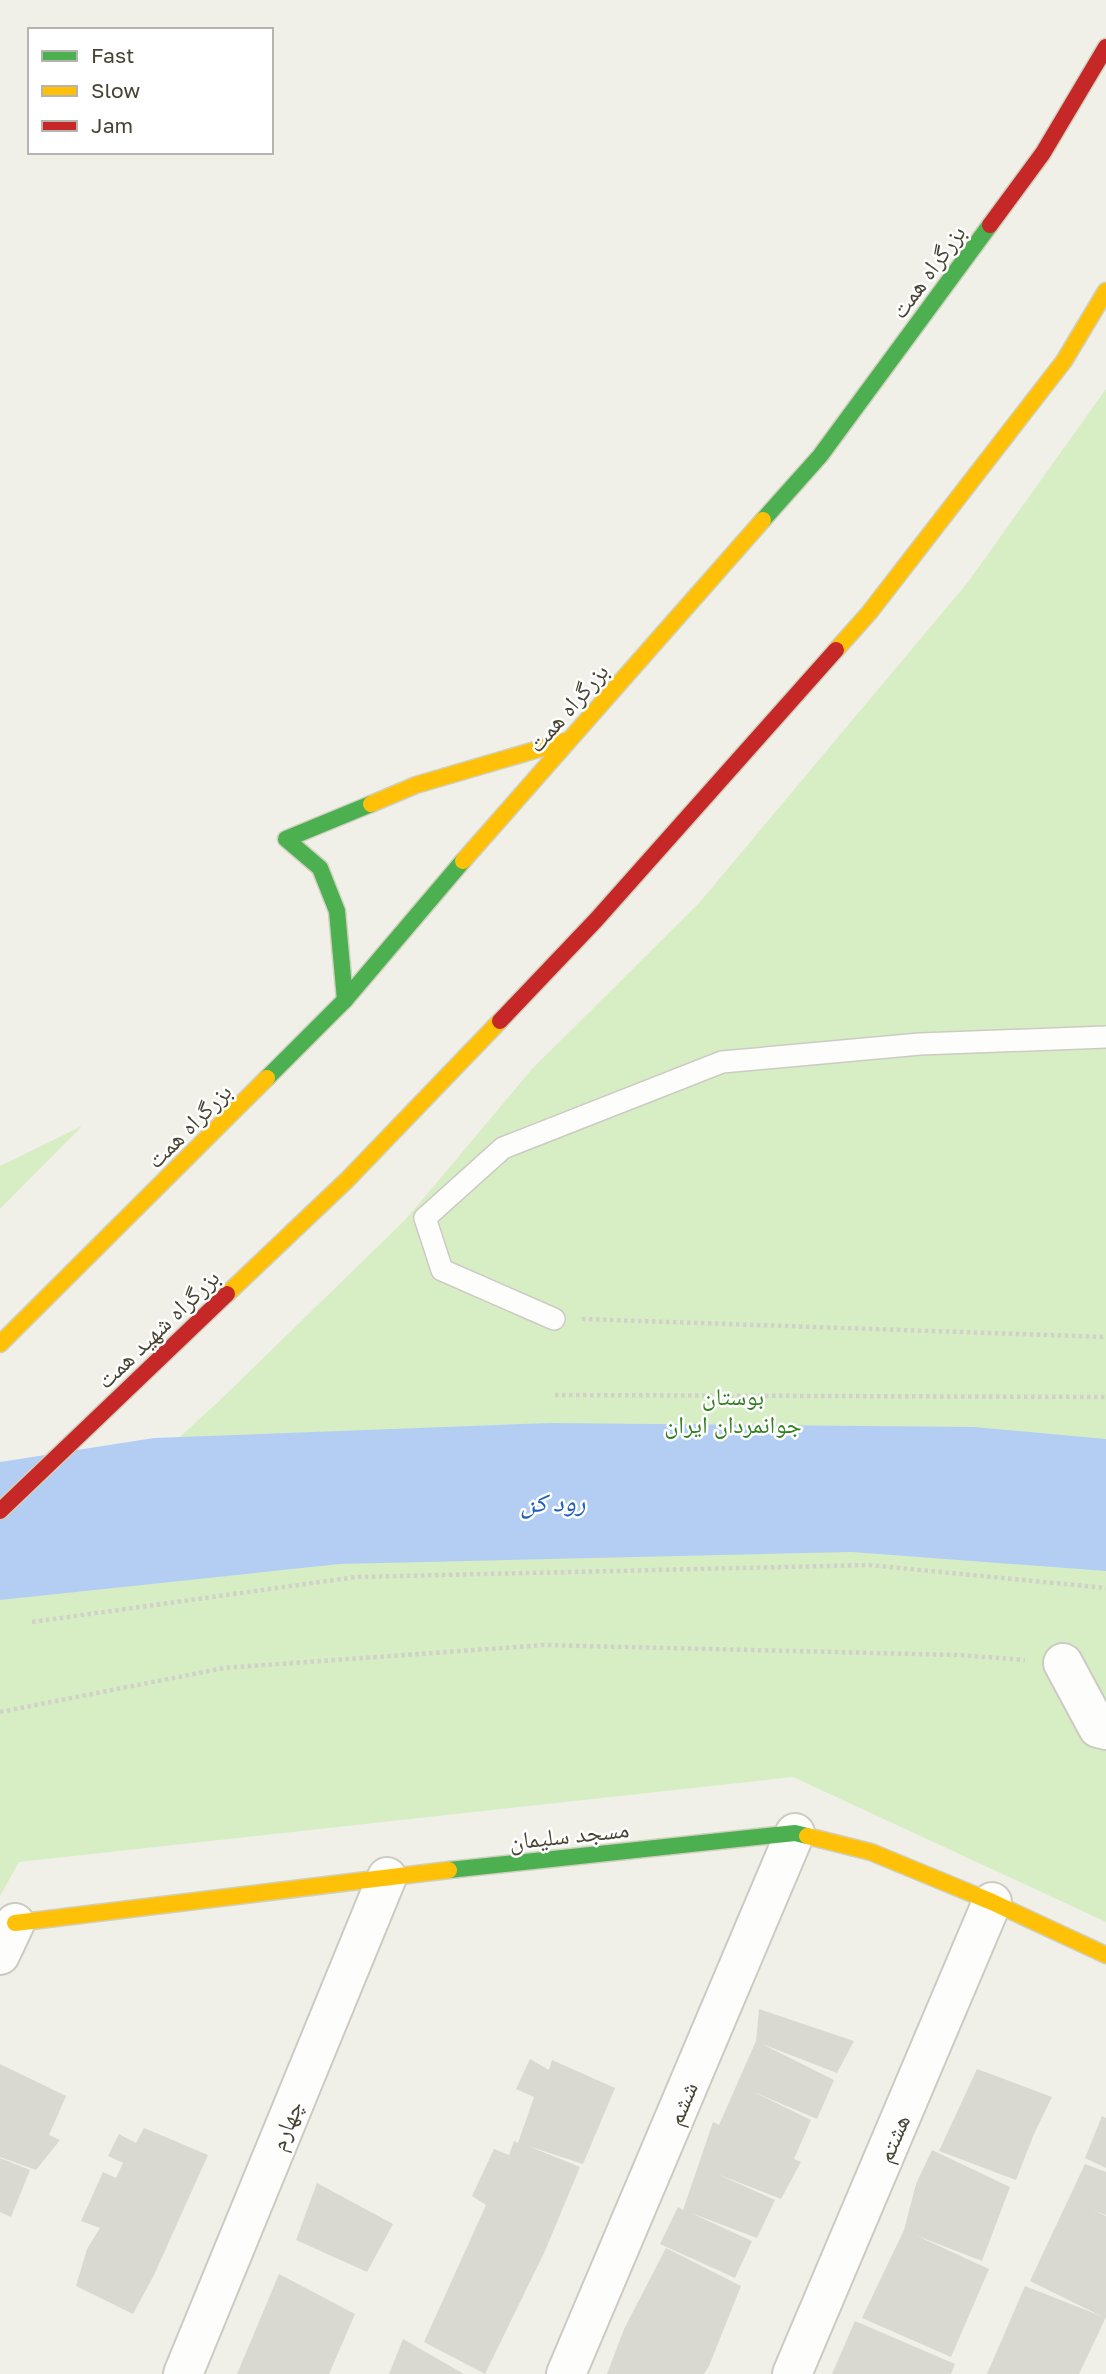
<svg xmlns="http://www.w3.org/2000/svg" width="1106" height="2374" font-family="'Golos Text','Noto Naskh Arabic',sans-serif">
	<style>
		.green { fill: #d7eec5 }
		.water { fill: #b4cef3 }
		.building { fill: #dad9d1 }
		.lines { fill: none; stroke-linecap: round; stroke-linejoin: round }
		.lane-casing { stroke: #cccbc3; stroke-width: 24 }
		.street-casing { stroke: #cccbc3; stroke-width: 42 }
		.fast-casing { stroke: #d0d0bf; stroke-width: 19 }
		.slow-casing { stroke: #d0d0bf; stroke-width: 19 }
		.jam-casing { stroke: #d0d0bf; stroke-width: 19 }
		.path { stroke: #d1d0c9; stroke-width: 4.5; stroke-dasharray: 3.5 3.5; stroke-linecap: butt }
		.lane { stroke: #fdfdfc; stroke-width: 21 }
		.street { stroke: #fdfdfc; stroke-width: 38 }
		.fast { stroke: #4caf50; stroke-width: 16 }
		.slow { stroke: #ffc107; stroke-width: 16 }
		.jam { stroke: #c62828; stroke-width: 16 }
		.labels { text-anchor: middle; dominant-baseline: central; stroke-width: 5; stroke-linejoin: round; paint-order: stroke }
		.street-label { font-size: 24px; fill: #484434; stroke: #fff }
		.park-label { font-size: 24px; fill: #338021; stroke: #fff }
		.water-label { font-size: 26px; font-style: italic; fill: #215fbf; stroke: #fff }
	</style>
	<rect width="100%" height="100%" fill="#f0f0e8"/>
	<g class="green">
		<path d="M1106 389V1922L793 1777 19 1862 0 1896V1600L217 1403 406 1219 532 1069 699 903 968 582Z"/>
		<path d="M82 1126 0 1209V1166Z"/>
	</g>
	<path class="water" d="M551 1423 974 1427 1106 1439V1571L852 1552 340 1564 0 1600V1462L154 1438Z"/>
	<g class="building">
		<path d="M759 2009 854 2041 837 2073 762 2044 834 2080 817 2119 754 2092 811 2120 794 2159 801 2162 781 2199 717 2174 775 2200 757 2238 691 2213 752 2241 735 2278 660 2244 678 2207 683 2210 713 2122 719 2125 756 2041Z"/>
		<path d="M530 2059 549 2070 552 2060 615 2088 583 2164 528 2146 580 2167 545 2251 485 2374 424 2342 486 2205 472 2196 494 2149 509 2155 514 2141 518 2143 534 2097 516 2089Z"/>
		<path d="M0 2064 66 2096 49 2135 60 2140 36 2170 0 2157Z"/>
		<path d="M977 2069 1052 2097 1034 2134 1016 2180 939 2151Z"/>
		<path d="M1102 2116 1106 2118V2168L1085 2158Z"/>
		<path d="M144 2128 208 2155 154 2275 133 2314 76 2286 87 2249 100 2228 81 2221 103 2172 116 2178 123 2163 108 2156 119 2134 136 2143Z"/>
		<path d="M932 2150 1010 2187 982 2261 915 2235 989 2269 951 2357 862 2318 904 2230 916 2184Z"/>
		<path d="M0 2158 30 2170 11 2217 0 2212Z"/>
		<path d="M1085 2164 1106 2172V2215L1092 2210 1106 2216V2317L1079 2374H987L1025 2286 1101 2316 1030 2281Z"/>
		<path d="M317 2183 393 2224 367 2272 296 2240Z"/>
		<path d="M666 2248 741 2286 709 2366 704 2374H607L624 2329Z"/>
		<path d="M279 2274 355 2314 329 2374H237Z"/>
		<path d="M855 2321 955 2364 951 2374H832Z"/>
		<path d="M403 2339 464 2374H389Z"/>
	</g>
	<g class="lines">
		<defs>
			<path id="lane" d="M554 1319 442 1270 425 1218 503 1148 722 1062 920 1044 1106 1037"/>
			<g id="street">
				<path d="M1063 1663 1098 1728 1106 1730"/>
				<path d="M0 1955 15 1923"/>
				<path d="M183 2374 387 1877"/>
				<path d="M566 2374 795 1833"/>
				<path d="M792 2374 992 1902"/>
			</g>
			<g id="fast">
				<path d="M763 520 820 456 990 225"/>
				<path d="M345 1000 337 911 320 868 286 839 371 804"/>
				<path d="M267 1078 345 1000 463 861"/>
				<path d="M449 1870 795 1833 807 1836"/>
			</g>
			<g id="slow">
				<path d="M836 650 869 613 1064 361 1106 291"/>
				<path d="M371 804 416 785 566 741"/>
				<path d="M463 861 763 520"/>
				<path d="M227 1294 347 1180 500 1021"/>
				<path d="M0 1344 267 1078"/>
				<path d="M807 1836 871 1852 992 1902 1106 1955"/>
				<path d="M15 1923 449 1870"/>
			</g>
			<g id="jam">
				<path d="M990 225 1043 153 1106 47"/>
				<path d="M500 1021 596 920 836 650"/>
				<path d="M0 1511 227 1294"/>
			</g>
		</defs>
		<use href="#lane" class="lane-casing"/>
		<use href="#street" class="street-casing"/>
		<use href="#fast" class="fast-casing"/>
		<use href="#slow" class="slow-casing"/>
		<use href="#jam" class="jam-casing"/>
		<g class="path">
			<path d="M582 1319 1106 1337"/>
			<path d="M555 1395 1106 1397"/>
			<path d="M32 1622 356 1577 869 1565 1106 1588"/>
			<path d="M0 1712 224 1668 543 1645 958 1655 1025 1660"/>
		</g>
		<use href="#lane" class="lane"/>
		<use href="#street" class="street"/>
		<use href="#fast" class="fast"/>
		<use href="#slow" class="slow"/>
		<use href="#jam" class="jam"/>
	</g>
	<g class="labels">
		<g class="street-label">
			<text transform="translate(927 271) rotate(-54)">بزرگراه همت</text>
			<text transform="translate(567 707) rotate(-49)">بزرگراه همت</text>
			<text transform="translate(188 1125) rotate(-45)">بزرگراه همت</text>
			<text transform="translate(157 1328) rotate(-44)">بزرگراه شهید همت</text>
			<text transform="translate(569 1834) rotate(-6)">مسجد سلیمان</text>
			<text transform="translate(681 2103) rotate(-67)">ششم</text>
			<text transform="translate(285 2125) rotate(-68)">چهارم</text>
			<text transform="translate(892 2138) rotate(-67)">هشتم</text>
		</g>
		<g class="park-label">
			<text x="733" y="1395">بوستان<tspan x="733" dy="28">جوانمردان ایران</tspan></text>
		</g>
		<g class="water-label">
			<text transform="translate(553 1502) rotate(-1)">رود کن</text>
		</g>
	</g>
	<rect x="28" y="28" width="245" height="126" fill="#ffffff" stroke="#b6b4ae" stroke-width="2"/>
	<rect x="42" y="51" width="35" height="10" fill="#4caf50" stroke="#b6b4ae" stroke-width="2"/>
	<text x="91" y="63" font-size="21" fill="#484434">Fast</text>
	<rect x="42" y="86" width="35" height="10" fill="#ffc107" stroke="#b6b4ae" stroke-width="2"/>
	<text x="91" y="98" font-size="21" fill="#484434">Slow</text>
	<rect x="42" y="121" width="35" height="10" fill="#c62828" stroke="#b6b4ae" stroke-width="2"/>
	<text x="91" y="133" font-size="21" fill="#484434">Jam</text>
</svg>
